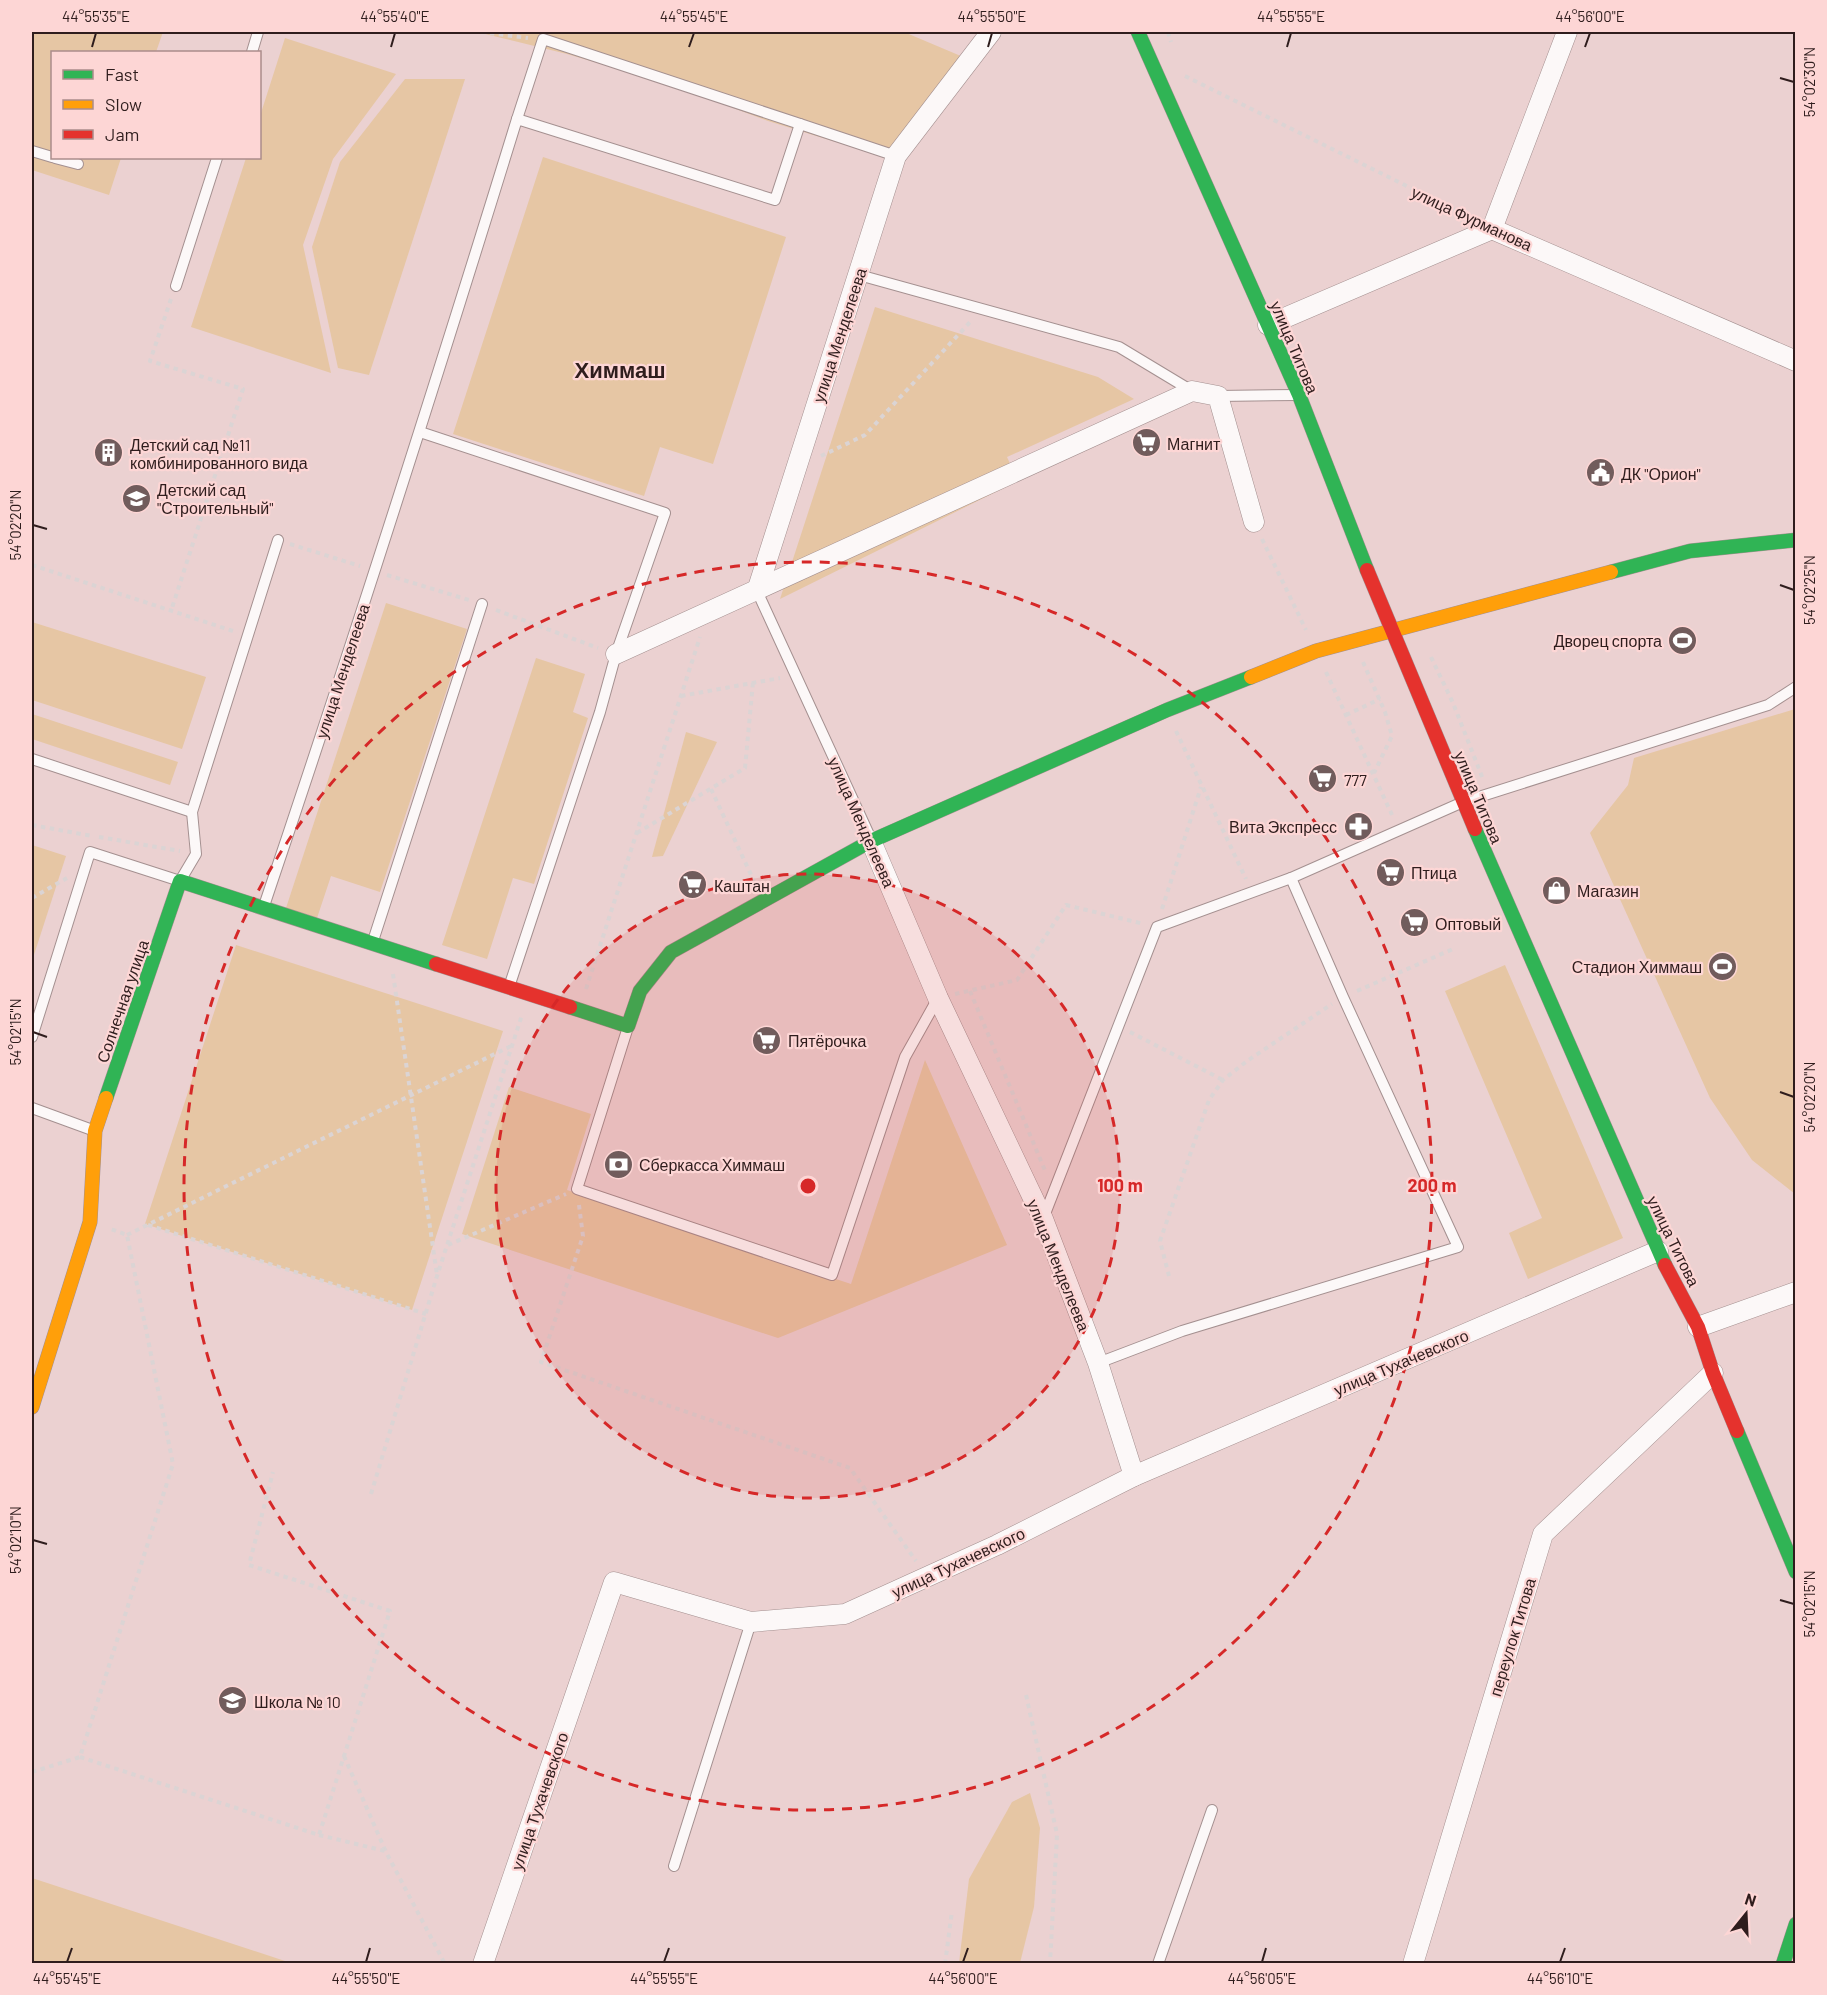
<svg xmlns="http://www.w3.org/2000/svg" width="1827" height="1995" font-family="Barlow,sans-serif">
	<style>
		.green { fill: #e6c6a4 }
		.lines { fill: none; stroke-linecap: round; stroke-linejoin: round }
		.lane-casing { stroke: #a49090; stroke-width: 12 }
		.street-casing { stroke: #a49090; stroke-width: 21 }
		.fast-casing { stroke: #a49090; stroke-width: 15 }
		.slow-casing { stroke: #a49090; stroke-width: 15 }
		.jam-casing { stroke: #a49090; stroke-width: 15 }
		.path { stroke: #dbd4d4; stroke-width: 4; stroke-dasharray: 4.5 4.5; stroke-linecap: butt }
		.lane { stroke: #fcf8f8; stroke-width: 10 }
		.street { stroke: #fcf8f8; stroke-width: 20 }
		.fast { stroke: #30b455; stroke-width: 14 }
		.slow { stroke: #ff9f0a; stroke-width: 14 }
		.jam { stroke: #e5322d; stroke-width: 14 }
		.ticks { fill: none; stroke: #2f1d1d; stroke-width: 2 }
		.ring { fill: none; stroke: #d62828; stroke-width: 3; stroke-dasharray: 10 8 }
		.labels { text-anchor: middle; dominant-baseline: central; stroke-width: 4.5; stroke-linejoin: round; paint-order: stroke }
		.street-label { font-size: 16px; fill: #2f1d1d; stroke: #fdd6d5 }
		.poi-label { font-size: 16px; fill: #2f1d1d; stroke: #fdd6d5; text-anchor: start }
		.district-label { font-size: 22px; font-weight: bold; fill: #2f1d1d; stroke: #fdd6d5 }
		.centre { fill: #d62828; stroke: #fdd6d5; stroke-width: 3 }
		.ring-label { font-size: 18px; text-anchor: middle; font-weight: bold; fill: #d62828; stroke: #fdd6d5; stroke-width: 4.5; stroke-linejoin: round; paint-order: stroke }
		.neatline { fill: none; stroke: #2f1d1d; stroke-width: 2 }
		.ticks-label { font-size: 15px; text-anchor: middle; fill: #2f1d1d }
	</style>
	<rect width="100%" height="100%" fill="#ebd1d1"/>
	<g class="green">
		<path d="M32 32H163L156 52H52V158H121L109 195 32 170Z"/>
		<path d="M477 32H904L975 62 894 160 768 121 669 84 567 54Z"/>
		<path d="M285 38 396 74 333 159 303 245 331 373 191 327 246 158H260V116Z"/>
		<path d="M405 79H465L369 375 338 368 312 247 340 162Z"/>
		<path d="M543 157 786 237 713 464 660 447 644 496 453 434Z"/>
		<path d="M875 307 1098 377 1134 399 1007 457 1018 481 780 599Z"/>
		<path d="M386 603 467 629 380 892 331 876 317 918 286 908Z"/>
		<path d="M32 622 206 677 182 749 32 700Z"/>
		<path d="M536 658 585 674 573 712 588 718 534 884 513 878 487 959 442 945Z"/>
		<path d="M1795 709H1796L1795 1194 1752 1160 1710 1098 1590 833 1628 785 1634 758Z"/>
		<path d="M32 714 178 762 170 785 32 739Z"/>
		<path d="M686 732 717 742 663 856 652 857Z"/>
		<path d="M32 845 66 856 32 961Z"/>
		<path d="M236 945 503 1031 412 1310 145 1224Z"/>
		<path d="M1505 965 1623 1238 1528 1279 1509 1233 1542 1218 1445 991Z"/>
		<path d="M925 1060 1007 1245 778 1338 462 1234 509 1087 591 1114 567 1190 851 1284Z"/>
		<path d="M1030 1793 1040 1828 1034 1907 1020 1963H959L969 1879 1012 1802Z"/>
		<path d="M32 1878 291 1963H32Z"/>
	</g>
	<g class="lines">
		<defs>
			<g id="lane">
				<path d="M252 52 258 32"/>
				<path d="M517 119 543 39 800 124"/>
				<path d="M32 151 52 157"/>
				<path d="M55 158 78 164"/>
				<path d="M859 275 1119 347 1192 391"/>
				<path d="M176 286 217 158"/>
				<path d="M1218 396 1298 395"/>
				<path d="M420 432 665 513 616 654 600 712 509 987"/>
				<path d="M757 591 871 839"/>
				<path d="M32 759 192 812"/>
				<path d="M264 906C352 645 436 382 517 119L775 200 800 124 896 156"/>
				<path d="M373 941 482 604"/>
				<path d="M628 1027 577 1189 832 1275 905 1057 938 998"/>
				<path d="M32 1037 90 852 180 881 196 854 192 812 278 540"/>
				<path d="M32 1108 95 1131"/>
				<path d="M1043 1219 1157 927 1291 878 1463 802 1768 705 1796 687"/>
				<path d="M1098 1363 1182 1331 1458 1247 1343 997 1291 878"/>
				<path d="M674 1866 751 1622"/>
				<path d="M1158 1964 1212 1810"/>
			</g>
			<g id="street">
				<path d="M1492 229 1796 361"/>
				<path d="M1268 325 1492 229 1567 32"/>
				<path d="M757 591 896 156 991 32"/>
				<path d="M616 654 1192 391 1218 396 1254 522"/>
				<path d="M871 841 938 998 1043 1219 1098 1363 1134 1476"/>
				<path d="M1698 1327 1796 1292"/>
				<path d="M483 1964 614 1582 751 1622 845 1614 997 1545 1134 1476 1658 1251"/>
				<path d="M1413 1964 1543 1534 1713 1373"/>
			</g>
			<g id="fast">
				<path d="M1138 32 1299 395 1367 570"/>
				<path d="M1611 572 1690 551 1796 540"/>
				<path d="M1475 829 1665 1265"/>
				<path d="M570 1007 628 1026 640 991 671 952 871 841 1167 710 1251 677"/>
				<path d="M106 1098 180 881 436 964"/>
				<path d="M1737 1431 1796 1572"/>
				<path d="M1783 1964 1796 1924"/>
			</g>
			<g id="slow">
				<path d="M1251 677 1316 651 1611 572"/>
				<path d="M32 1407 90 1222 95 1131 106 1098"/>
			</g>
			<g id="jam">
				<path d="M1367 570 1475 829"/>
				<path d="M436 964 570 1007"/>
				<path d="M1665 1265 1698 1327 1713 1373 1737 1431"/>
			</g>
		</defs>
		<use href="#lane" class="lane-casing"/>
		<use href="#street" class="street-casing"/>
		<use href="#fast" class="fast-casing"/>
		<use href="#slow" class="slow-casing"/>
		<use href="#jam" class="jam-casing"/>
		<g class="path">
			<path d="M481 32 528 38"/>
			<path d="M1168 32 1171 42"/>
			<path d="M1185 76 1469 217"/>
			<path d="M171 299 150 361 243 389 171 611"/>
			<path d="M821 456 865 435 972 320"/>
			<path d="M1262 539 1306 630"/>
			<path d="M290 544 360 566"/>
			<path d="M32 565 236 632"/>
			<path d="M387 575 469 600"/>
			<path d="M496 610 598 648"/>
			<path d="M1431 657 1453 703 1483 779"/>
			<path d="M1363 662 1385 712 1392 736 1374 773"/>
			<path d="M1326 672 1393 817"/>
			<path d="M681 696 780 678"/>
			<path d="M1346 715 1380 699"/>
			<path d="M1176 731 1246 879"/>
			<path d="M711 789 754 881"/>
			<path d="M32 825 92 836"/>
			<path d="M637 833 745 768 753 682"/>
			<path d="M99 837 180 851"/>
			<path d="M32 898 67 878"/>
			<path d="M1162 909 1201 787"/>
			<path d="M393 974 437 1275"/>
			<path d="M586 989 700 637"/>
			<path d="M970 991 1046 1173"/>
			<path d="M1357 991 1453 949"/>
			<path d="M955 994 1017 980 1066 905 1144 924"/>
			<path d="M1130 1032 1223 1080"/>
			<path d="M579 1205 583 1236 541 1362 850 1468 916 1561"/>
			<path d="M148 1225 426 1314"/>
			<path d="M127 1235 513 1045"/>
			<path d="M448 1245 566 1194"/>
			<path d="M1169 1276 1160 1241 1209 1100 1223 1080 1247 1061 1332 1004"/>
			<path d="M371 1494 437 1276 522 1015"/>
			<path d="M1026 1695 1057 1834 1050 1964"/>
			<path d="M344 1756 386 1852 445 1964"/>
			<path d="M80 1757 319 1835 390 1611 249 1565 273 1472"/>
			<path d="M32 1772 80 1757 173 1464 127 1235 111 1229"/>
			<path d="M319 1835 385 1851"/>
			<path d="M945 1964 952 1911"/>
		</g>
		<use href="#lane" class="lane"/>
		<use href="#street" class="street"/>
		<use href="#fast" class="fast"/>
		<use href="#slow" class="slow"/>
		<use href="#jam" class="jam"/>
	</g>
	<path class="ticks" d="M92 47 96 33M391 47 395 33M689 47 694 33M988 47 992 33M1287 47 1291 33M1585 47 1590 33M1780 78 1794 82M33 525 47 529M1780 585 1794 590M33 1032 47 1037M1780 1092 1794 1097M33 1540 47 1544M1780 1600 1794 1604M67 1962 72 1948M366 1962 370 1948M664 1962 669 1948M963 1962 968 1948M1262 1962 1266 1948M1560 1962 1565 1948"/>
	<circle cx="808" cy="1186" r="312" fill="#d62828" fill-opacity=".12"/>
	<g class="ring">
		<circle cx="808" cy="1186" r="312"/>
		<circle cx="808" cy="1186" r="624"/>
	</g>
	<defs>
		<symbol id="supermarket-disc" viewBox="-11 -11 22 22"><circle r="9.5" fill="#715c5c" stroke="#fdd6d5"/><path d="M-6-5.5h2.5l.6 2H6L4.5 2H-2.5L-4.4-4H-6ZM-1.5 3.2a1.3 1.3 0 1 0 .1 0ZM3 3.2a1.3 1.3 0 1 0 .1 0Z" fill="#fff"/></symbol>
		<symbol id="building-disc" viewBox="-11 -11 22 22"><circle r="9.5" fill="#715c5c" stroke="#fdd6d5"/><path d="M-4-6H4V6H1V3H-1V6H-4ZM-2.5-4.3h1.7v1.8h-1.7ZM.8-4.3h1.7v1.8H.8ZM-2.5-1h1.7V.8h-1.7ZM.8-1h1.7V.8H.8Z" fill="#fff"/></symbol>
		<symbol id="civic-disc" viewBox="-11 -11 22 22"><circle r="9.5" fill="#715c5c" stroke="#fdd6d5"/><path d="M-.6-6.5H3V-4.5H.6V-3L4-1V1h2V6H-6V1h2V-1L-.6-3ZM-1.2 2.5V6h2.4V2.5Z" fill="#fff"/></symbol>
		<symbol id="school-disc" viewBox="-11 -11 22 22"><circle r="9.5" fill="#715c5c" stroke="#fdd6d5"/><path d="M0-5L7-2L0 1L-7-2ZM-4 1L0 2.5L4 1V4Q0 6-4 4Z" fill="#fff"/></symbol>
		<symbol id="stadium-disc" viewBox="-11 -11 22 22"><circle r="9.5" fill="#715c5c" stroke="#fdd6d5"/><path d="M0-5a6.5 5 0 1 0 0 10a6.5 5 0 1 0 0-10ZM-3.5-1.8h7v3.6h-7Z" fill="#fff"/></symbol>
		<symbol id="pharmacy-disc" viewBox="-11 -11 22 22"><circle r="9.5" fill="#715c5c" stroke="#fdd6d5"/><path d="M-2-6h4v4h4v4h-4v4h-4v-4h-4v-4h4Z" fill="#fff"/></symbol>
		<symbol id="shop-disc" viewBox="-11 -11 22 22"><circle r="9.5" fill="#715c5c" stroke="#fdd6d5"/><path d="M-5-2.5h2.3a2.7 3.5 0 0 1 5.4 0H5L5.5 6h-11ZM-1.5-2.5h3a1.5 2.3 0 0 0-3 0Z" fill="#fff"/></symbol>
		<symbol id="bank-disc" viewBox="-11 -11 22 22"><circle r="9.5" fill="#715c5c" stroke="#fdd6d5"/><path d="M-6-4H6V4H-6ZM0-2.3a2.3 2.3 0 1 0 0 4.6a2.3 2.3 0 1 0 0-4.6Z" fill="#fff"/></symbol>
	</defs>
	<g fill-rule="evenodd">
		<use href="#supermarket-disc" x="1130" y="426" width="33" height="33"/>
		<use href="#building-disc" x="92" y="436" width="33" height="33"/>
		<use href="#civic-disc" x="1584" y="456" width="33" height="33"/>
		<use href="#school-disc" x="120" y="482" width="33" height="33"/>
		<use href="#stadium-disc" x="1666" y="624" width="33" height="33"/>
		<use href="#supermarket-disc" x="1306" y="762" width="33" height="33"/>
		<use href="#pharmacy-disc" x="1342" y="810" width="33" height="33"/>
		<use href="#supermarket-disc" x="1374" y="856" width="33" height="33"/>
		<use href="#supermarket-disc" x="676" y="868" width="33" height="33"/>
		<use href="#shop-disc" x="1540" y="874" width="33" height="33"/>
		<use href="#supermarket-disc" x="1398" y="906" width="33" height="33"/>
		<use href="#stadium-disc" x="1706" y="950" width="33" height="33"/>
		<use href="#supermarket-disc" x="750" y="1024" width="33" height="33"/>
		<use href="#bank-disc" x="602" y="1148" width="33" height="33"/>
		<use href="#school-disc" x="216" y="1684" width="33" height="33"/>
	</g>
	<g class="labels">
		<g class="street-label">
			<text transform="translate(1472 218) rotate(25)">улица Фурманова</text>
			<text transform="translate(839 335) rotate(-72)">улица Менделеева</text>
			<text transform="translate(1295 347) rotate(67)">улица Титова</text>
			<text transform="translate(342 671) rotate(-72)">улица Менделеева</text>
			<text transform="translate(1479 797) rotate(67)">улица Титова</text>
			<text transform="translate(862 822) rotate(66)">улица Менделеева</text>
			<text transform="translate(122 1001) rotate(-71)">Солнечная улица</text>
			<text transform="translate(1674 1241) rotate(64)">улица Титова</text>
			<text transform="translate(1059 1265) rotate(68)">улица Менделеева</text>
			<text transform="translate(1401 1362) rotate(-23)">улица Тухачевского</text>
			<text transform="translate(958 1562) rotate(-25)">улица Тухачевского</text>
			<text transform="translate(1512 1637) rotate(-73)">переулок Титова</text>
			<text transform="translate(539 1801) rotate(-71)">улица Тухачевского</text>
		</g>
		<g class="poi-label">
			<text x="1167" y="443">Магнит</text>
			<text x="130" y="444">Детский сад №11<tspan x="130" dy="18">комбинированного вида</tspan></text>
			<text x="1621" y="473">ДК "Орион"</text>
			<text x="157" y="489">Детский сад<tspan x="157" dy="18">"Строительный"</tspan></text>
			<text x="1662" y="640" text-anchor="end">Дворец спорта</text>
			<text x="1344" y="779">777</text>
			<text x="1337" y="826" text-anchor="end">Вита Экспресс</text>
			<text x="1411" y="872">Птица</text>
			<text x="714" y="885">Каштан</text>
			<text x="1577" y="890">Магазин</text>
			<text x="1435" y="923">Оптовый</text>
			<text x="1702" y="966" text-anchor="end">Стадион Химмаш</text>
			<text x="788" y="1040">Пятёрочка</text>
			<text x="639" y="1164">Сберкасса Химмаш</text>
			<text x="254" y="1701">Школа № 10</text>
		</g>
		<g class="district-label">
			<text x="620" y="369">Химмаш</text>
		</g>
	</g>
	<circle cx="808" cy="1186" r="9" class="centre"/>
	<g class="ring-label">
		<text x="1120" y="1192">100 m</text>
		<text x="1432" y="1192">200 m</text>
	</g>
	<rect width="1827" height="1995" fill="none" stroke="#fdd6d5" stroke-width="66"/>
	<rect x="51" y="51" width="210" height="108" fill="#fdd6d5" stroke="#ab8c8b" stroke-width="1.5"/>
	<rect x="63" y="70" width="30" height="9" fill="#30b455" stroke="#ab8c8b" stroke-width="1.5"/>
	<text x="105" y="81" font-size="18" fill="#2f1d1d">Fast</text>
	<rect x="63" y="100" width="30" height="9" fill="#ff9f0a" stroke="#ab8c8b" stroke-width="1.5"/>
	<text x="105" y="111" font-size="18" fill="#2f1d1d">Slow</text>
	<rect x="63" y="130" width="30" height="9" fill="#e5322d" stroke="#ab8c8b" stroke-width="1.5"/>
	<text x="105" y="141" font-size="18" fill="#2f1d1d">Jam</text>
	<g transform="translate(1746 1914) rotate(18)" stroke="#fdd6d5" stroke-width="4.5" paint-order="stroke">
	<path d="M0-4.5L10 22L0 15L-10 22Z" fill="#2f1d1d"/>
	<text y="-9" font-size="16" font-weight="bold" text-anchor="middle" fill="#2f1d1d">N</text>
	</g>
	<rect x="33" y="33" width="1761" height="1929" class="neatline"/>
	<g class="ticks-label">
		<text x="96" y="22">44°55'35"E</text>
		<text x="395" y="22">44°55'40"E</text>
		<text x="694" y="22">44°55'45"E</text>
		<text x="992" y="22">44°55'50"E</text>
		<text x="1291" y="22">44°55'55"E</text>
		<text x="1590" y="22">44°56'00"E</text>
		<text transform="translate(1810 82) rotate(-90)" y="5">54°02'30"N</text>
		<text transform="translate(16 525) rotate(-90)" y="5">54°02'20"N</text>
		<text transform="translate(1810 590) rotate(-90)" y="5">54°02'25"N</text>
		<text transform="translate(16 1032) rotate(-90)" y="5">54°02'15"N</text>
		<text transform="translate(1810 1097) rotate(-90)" y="5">54°02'20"N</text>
		<text transform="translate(16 1540) rotate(-90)" y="5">54°02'10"N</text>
		<text transform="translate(1810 1604) rotate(-90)" y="5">54°02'15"N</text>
		<text x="67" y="1984">44°55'45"E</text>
		<text x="366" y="1984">44°55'50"E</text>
		<text x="664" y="1984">44°55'55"E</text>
		<text x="963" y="1984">44°56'00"E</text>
		<text x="1262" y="1984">44°56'05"E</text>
		<text x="1560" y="1984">44°56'10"E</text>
	</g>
</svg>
